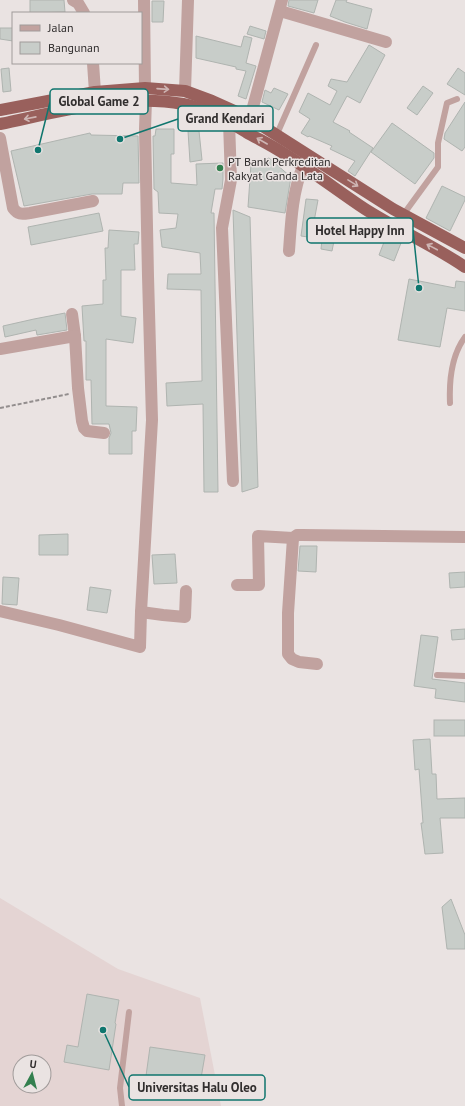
<svg xmlns="http://www.w3.org/2000/svg" width="465" height="1106" font-family="'PT Sans',sans-serif">
	<style>
		.built { fill: #e4d4d3; fill-rule: evenodd }
		.building { fill: #c8cdc9; stroke: #afb4b0 }
		.lines { fill: none; stroke-linecap: round; stroke-linejoin: round }
		.path { stroke: #938e8e; stroke-width: 2; stroke-dasharray: 4 2; stroke-linecap: butt }
		.service { stroke: #c1a29f; stroke-width: 6 }
		.minor { stroke: #c1a29f; stroke-width: 12 }
		.trunk { stroke: #99605c; stroke-width: 12 }
		.oneway { stroke: #ceb5b3 }
		.poi-dot { fill: #33804f; stroke: #eae3e2; stroke-width: 1.5 }
		.labels { text-anchor: middle; dominant-baseline: central; stroke-width: 3; stroke-linejoin: round; paint-order: stroke }
		.poi-label { font-size: 12px; fill: #312e2e; stroke: #eae3e2; text-anchor: start }
		.leader { fill: none; stroke: #0f766e; stroke-width: 1.5 }
		.callout-dot { fill: #0f766e; stroke: #eae3e2; stroke-width: 1.5 }
		.callout { fill: #eae3e2; stroke: #0f766e; stroke-width: 1.5 }
		.callout-label { font-size: 13px; text-anchor: middle; font-weight: bold; fill: #312e2e }
	</style>
	<rect width="100%" height="100%" fill="#eae3e2"/>
	<path class="built" d="M0 898 118 969 200 998 221 1106H0ZM20 1062H44V1086H20Z"/>
	<g class="building">
		<path d="M30 0H64L65 12 30 13Z"/>
		<path d="M289 0H318L314 13 288 6Z"/>
		<path d="M336 0H347L346 2 372 9 367 29 345 22 330 16Z"/>
		<path d="M152 1H164L163 22H152Z"/>
		<path d="M250 26 266 31 264 39 247 34Z"/>
		<path d="M0 28H13V41L0 39Z"/>
		<path d="M196 36 241 47 244 36 252 38 246 63 256 66 246 99 238 96 246 71 236 69V67L196 58Z"/>
		<path d="M369 45 385 55 360 103 347 96 333 122 350 131 349 132 373 148 355 176 348 171 355 161 330 149 332 146 309 136 308 137 301 133 310 119 299 112 308 93 330 105 337 91 328 86 331 79 347 82Z"/>
		<path d="M9 68 11 91 3 92 1 69Z"/>
		<path d="M458 68 465 73V95L447 84Z"/>
		<path d="M423 86 433 93 417 115 407 108Z"/>
		<path d="M274 88 288 94 279 110 262 102 265 90 271 93Z"/>
		<path d="M465 102V147L462 151 444 139 445 133Z"/>
		<path d="M392 123 434 153V158L415 184 371 152Z"/>
		<path d="M156 129H174V154H171V183L197 185 196 164 223 163V179L222 189H215L211 213H214L218 492H204L203 404 167 406 166 383 202 381 201 290 167 289 168 274H201L200 253 162 247 160 230 176 228 178 214 159 213 158 192 154 189 153 136H155Z"/>
		<path d="M188 131H199L202 160 190 162Z"/>
		<path d="M90 133 91 135 138 136 139 183H123L122 194H92L24 206 11 151Z"/>
		<path d="M269 158 291 177 285 213 248 207 251 164Z"/>
		<path d="M442 186 465 197V200L450 231 426 218Z"/>
		<path d="M306 199 318 200 313 227 336 231 332 251 321 249 322 239 301 236Z"/>
		<path d="M233 210 250 217 258 487 242 492Z"/>
		<path d="M99 213 103 231 31 245 28 227Z"/>
		<path d="M109 230 139 232 138 244H134L135 270H121V316L136 318 133 343 106 339V406L137 407 136 431H132V454H109V438L111 433 109 424H92L91 380H86V341H84L82 306 103 304V280H106L105 248H108Z"/>
		<path d="M386 237 401 243 394 261 379 255Z"/>
		<path d="M409 279 455 288 456 281 465 282V311L447 308 440 347 398 340Z"/>
		<path d="M65 313 67 330 37 335 36 330 5 337 3 326 34 319Z"/>
		<path d="M68 534V555H39V535Z"/>
		<path d="M300 546H317L316 572 298 571Z"/>
		<path d="M175 554 177 583 154 584 152 555Z"/>
		<path d="M465 572V587L450 588 449 573Z"/>
		<path d="M3 577 19 578 17 605 2 604Z"/>
		<path d="M90 587 111 590 107 613 87 610Z"/>
		<path d="M465 629V639L452 640 451 630Z"/>
		<path d="M421 635 438 637 432 679 465 683V702L435 698 436 689 414 686Z"/>
		<rect x="434" y="720" width="31" height="16"/>
		<path d="M430 739 432 774H436L437 799 465 798V818H440L443 853 425 854 421 823H423L419 769 415 770 413 740Z"/>
		<path d="M451 899 465 935V949H447L442 907Z"/>
		<path d="M87 994 119 1000 115 1023 116 1024 109 1070 64 1062 67 1045 78 1047Z"/>
		<path d="M150 1047 205 1055 200 1084 146 1076Z"/>
	</g>
	<g class="lines">
		<path class="path" d="M0 408 69 394"/>
		<g class="service">
			<path d="M277 134 316 45"/>
			<path d="M403 215 438 167V143L447 103 457 99"/>
			<path d="M450 403C449 380 451 356 465 337"/>
			<path d="M437 675 465 676"/>
			<path d="M122 1106 120 1088 129 1012"/>
		</g>
		<g class="minor">
			<path d="M73 0 78 3 84 13"/>
			<path d="M144 0 145 88"/>
			<path d="M280 11 386 42"/>
			<path d="M93 63 95 92"/>
			<path d="M185 91 188 0"/>
			<path d="M146 100 145 129 148 276 152 420 141 612 163 615 185 617 186 591"/>
			<path d="M250 118 282 0"/>
			<path d="M229 122 231 180 222 228 233 481"/>
			<path d="M0 138 13 208C18 215 22 214 30 213L93 201"/>
			<path d="M289 251C291 223 292 193 303 166"/>
			<path d="M72 314 75 336"/>
			<path d="M0 349 75 336 78 388 82 421 84 428 87 431 104 433"/>
			<path d="M293 538 288 613V654L292 659 299 662 317 664"/>
			<path d="M237 585H259L258 536 293 538 297 535H302L465 537"/>
			<path d="M0 611 59 625 140 647 141 612"/>
		</g>
		<g class="trunk">
			<path d="M0 110 95 92 145 88 185 91 212 101 250 118 393 209 465 248"/>
			<path d="M0 124C58 112 124 93 183 104 205 108 227 120 246 132 258 139 271 145 283 153 311 170 338 191 365 209 398 230 433 245 465 267"/>
		</g>
	</g>
	<defs><path id="oneway-shaft" d="M-6 0H5M1.5-3L5.5 0L1.5 3" fill="none" stroke-width="1.6" stroke-linecap="round" stroke-linejoin="round"/></defs>
	<g class="oneway">
		<use href="#oneway-shaft" transform="translate(163 89) rotate(4)"/>
		<use href="#oneway-shaft" transform="translate(30 118) rotate(169)"/>
		<use href="#oneway-shaft" transform="translate(262 141) rotate(-150)"/>
		<use href="#oneway-shaft" transform="translate(353 183) rotate(32)"/>
		<use href="#oneway-shaft" transform="translate(432 247) rotate(-152)"/>
	</g>
	<circle class="poi-dot" cx="220" cy="168" r="4"/>
	<g class="labels">
		<g class="poi-label">
			<text x="228" y="161">PT Bank Perkreditan<tspan x="228" dy="14">Rakyat Ganda Lata</tspan></text>
		</g>
	</g>
	<path class="leader" d="M38 150L50 102M120 139L178 119M419 288L413 230M103 1030L129 1087"/>
	<g class="callout-dot">
		<circle cx="38" cy="150" r="4"/>
		<circle cx="120" cy="139" r="4"/>
		<circle cx="419" cy="288" r="4"/>
		<circle cx="103" cy="1030" r="4"/>
	</g>
	<g class="callout">
		<rect x="50" y="89" width="98" height="25" rx="4"/>
		<rect x="178" y="106" width="95" height="25" rx="4"/>
		<rect x="307" y="218" width="106" height="25" rx="4"/>
		<rect x="129" y="1075" width="136" height="25" rx="4"/>
	</g>
	<g class="callout-label">
		<text x="99" y="106">Global Game 2</text>
		<text x="225" y="123">Grand Kendari</text>
		<text x="360" y="235">Hotel Happy Inn</text>
		<text x="197" y="1092">Universitas Halu Oleo</text>
	</g>
	<rect x="12" y="12" width="130" height="52" fill="#eae3e2" stroke="#a09b9a"/>
	<rect x="20" y="25" width="20" height="6" fill="#c1a29f" stroke="#a09b9a"/>
	<text x="48" y="32" font-size="12" fill="#312e2e">Jalan</text>
	<rect x="20" y="42" width="20" height="12" fill="#c8cdc9" stroke="#a09b9a"/>
	<text x="48" y="52" font-size="12" fill="#312e2e">Bangunan</text>
	<g transform="translate(32 1074) rotate(7)"><circle r="19" fill="#eae3e2" stroke="#a09b9a"/>
	<path d="M0-3L7 15L0 10L-7 15Z" fill="#33804f"/>
	<text y="-6" font-size="11" font-weight="bold" text-anchor="middle" fill="#312e2e">U</text>
	</g>
</svg>
